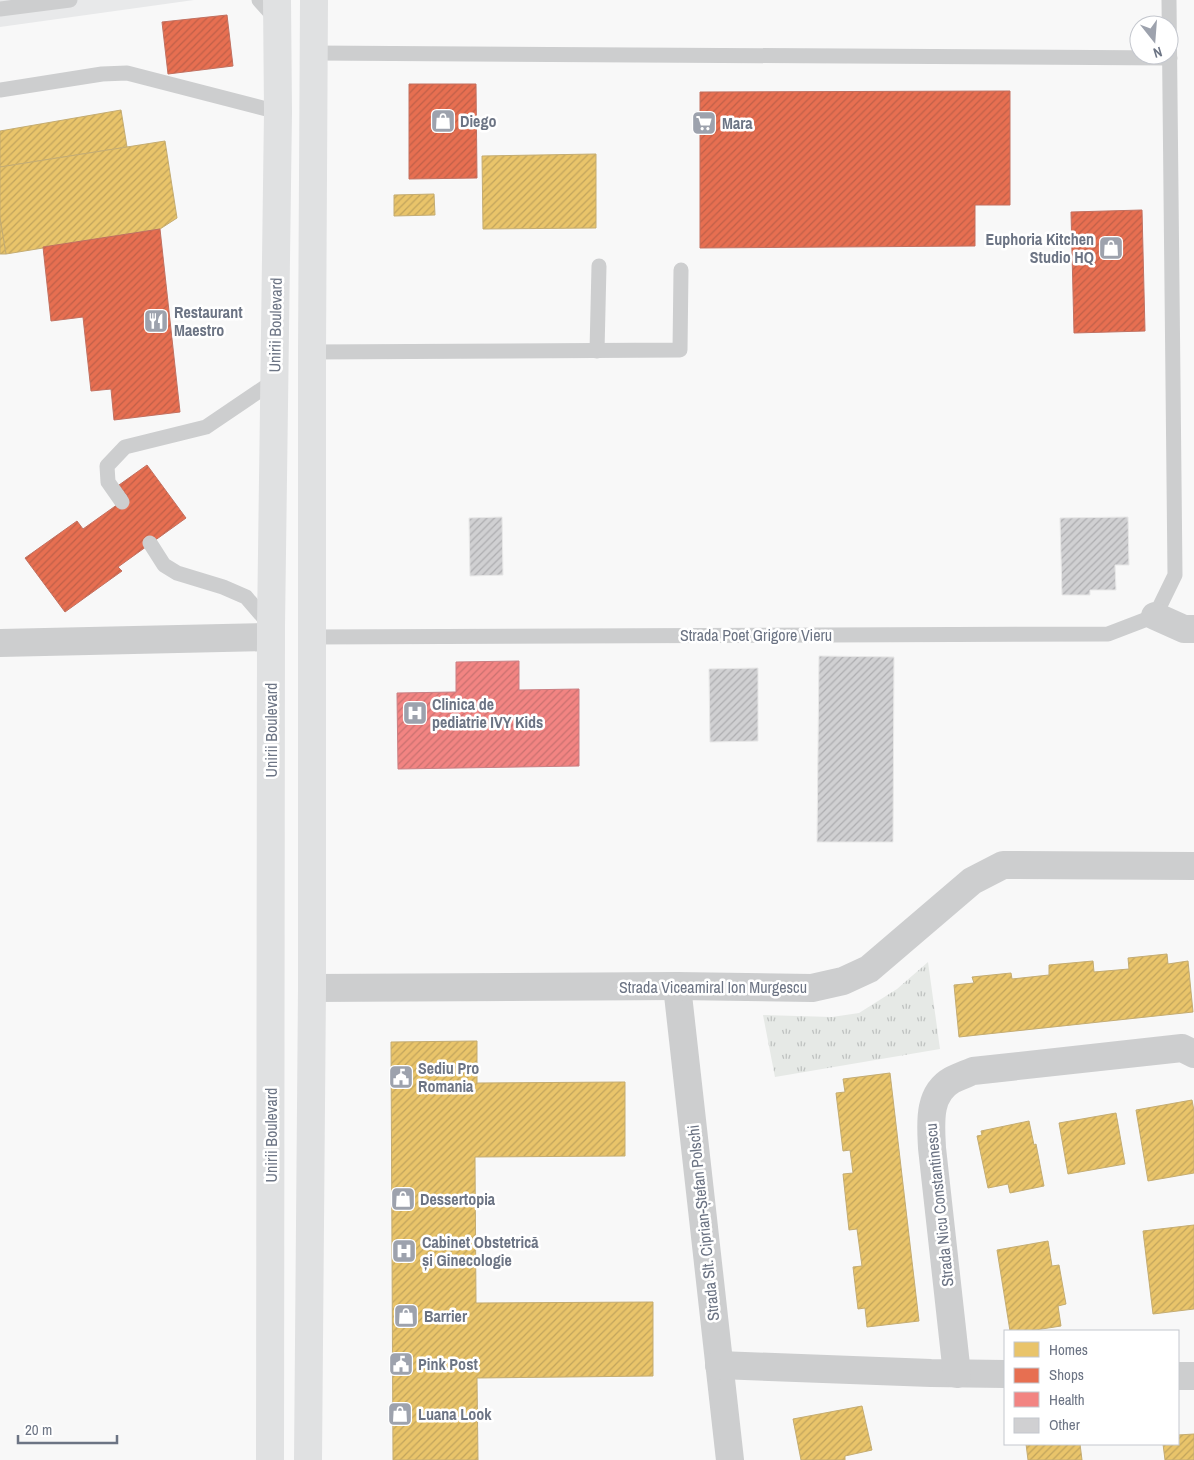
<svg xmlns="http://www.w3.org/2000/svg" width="1194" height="1460" font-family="'Archivo Narrow',sans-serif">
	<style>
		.built { fill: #e8e9ea }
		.park { fill: url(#park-tufts) }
		.homes { fill: url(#homes-hatch); stroke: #c4ac72 }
		.shops { fill: url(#shops-hatch); stroke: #c27060 }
		.health { fill: url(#health-hatch); stroke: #ca7f83 }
		.building { fill: url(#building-hatch); stroke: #e8e8e8 }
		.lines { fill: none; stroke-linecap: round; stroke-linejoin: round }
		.lane { stroke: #cdcecf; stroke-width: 15 }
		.street { stroke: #cdcecf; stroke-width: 28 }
		.primary { stroke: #e0e1e2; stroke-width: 28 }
		.labels { text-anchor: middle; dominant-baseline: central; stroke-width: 5; stroke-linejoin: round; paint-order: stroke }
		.poi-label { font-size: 16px; font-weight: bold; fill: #6c7484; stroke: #fff; text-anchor: start }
		.street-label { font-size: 16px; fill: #6c7484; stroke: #fff }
	</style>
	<defs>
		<pattern id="park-tufts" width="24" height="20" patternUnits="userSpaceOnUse" patternTransform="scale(1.25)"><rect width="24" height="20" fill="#e6e9e6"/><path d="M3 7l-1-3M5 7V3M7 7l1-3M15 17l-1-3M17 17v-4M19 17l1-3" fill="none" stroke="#bec1c0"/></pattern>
		<pattern id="homes-hatch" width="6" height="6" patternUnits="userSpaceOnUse" patternTransform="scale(1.25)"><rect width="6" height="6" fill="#e9c46a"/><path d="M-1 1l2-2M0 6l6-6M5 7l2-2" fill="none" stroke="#c1a45d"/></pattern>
		<pattern id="shops-hatch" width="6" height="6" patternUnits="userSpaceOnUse" patternTransform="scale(1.25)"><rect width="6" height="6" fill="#e76f51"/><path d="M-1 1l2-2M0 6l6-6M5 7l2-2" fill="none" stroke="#bf6049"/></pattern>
		<pattern id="health-hatch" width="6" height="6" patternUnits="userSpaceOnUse" patternTransform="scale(1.25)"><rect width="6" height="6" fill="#f28482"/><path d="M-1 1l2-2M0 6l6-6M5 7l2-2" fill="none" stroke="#c87170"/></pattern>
		<pattern id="building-hatch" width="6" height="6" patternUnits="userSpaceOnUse" patternTransform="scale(1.25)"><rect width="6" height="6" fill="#d0d0d2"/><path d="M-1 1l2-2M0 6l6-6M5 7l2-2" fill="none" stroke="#adadb0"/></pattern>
	</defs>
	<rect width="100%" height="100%" fill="#f8f8f8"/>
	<path class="built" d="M0 0H194L0 27Z"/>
	<path class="park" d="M928 962 940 1049 775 1077 763 1015 832 1017 859 1013 897 989Z"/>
	<g class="homes">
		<path d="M121 110 127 147 0 167V131Z"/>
		<path d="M165 141 177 218 160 229 6 254 0 218V167Z"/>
		<path d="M596 154V228L483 229 482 156Z"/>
		<path d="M434 194 435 215 394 216V195Z"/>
		<path d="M0 218 6 254H0Z"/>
		<path d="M1167 954 1168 964 1188 961 1193 1012 959 1037 954 985 974 983 972 977 1011 973 1012 979 1049 975V965L1093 961 1094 972 1129 969 1128 958Z"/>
		<path d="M477 1041V1083L625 1082V1156L475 1157 476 1303 653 1302V1376L477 1378 478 1460H393L391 1042Z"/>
		<path d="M890 1073 919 1321 867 1327 865 1308 858 1309 853 1267 862 1266 857 1229 849 1230 843 1174 853 1173 850 1150 843 1151 836 1093 845 1092 843 1079Z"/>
		<path d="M1192 1100 1194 1111V1173L1148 1181 1136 1110Z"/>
		<path d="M1116 1113 1125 1164 1068 1174 1059 1123Z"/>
		<path d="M1029 1121 1034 1145 1036 1144 1044 1186 1010 1193 1008 1184 988 1188 977 1136 982 1135 981 1131Z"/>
		<path d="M1194 1225V1309L1153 1314 1143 1231Z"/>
		<path d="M1048 1241 1052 1266 1059 1265 1066 1304 1058 1306 1061 1326 1029 1331H1010L997 1250Z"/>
		<path d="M862 1406 872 1450 845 1456V1460H801L793 1419Z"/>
		<path d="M1194 1434V1460H1165L1163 1444H1178V1435Z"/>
		<path d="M1026 1444H1080L1082 1460H1028Z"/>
	</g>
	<g class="shops">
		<path d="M227 15 233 66 168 74 162 22Z"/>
		<path d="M409 84H476L477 178 409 179Z"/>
		<path d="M1010 91V205H975V246L700 248V92Z"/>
		<path d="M1142 210 1145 331 1074 333 1071 212Z"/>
		<path d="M160 229 180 412 114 420 111 389 91 391 83 317 51 321 43 247Z"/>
		<path d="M147 465 186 518 118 567 122 571 65 612 25 558 77 521 83 529 128 497 119 485Z"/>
	</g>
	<path class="health" d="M519 661V690L579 689V766L398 769 397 693 456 692V662Z"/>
	<g class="building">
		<path d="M502 517 503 575 470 576 469 518Z"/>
		<path d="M1128 517 1129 565H1115L1116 590H1090V595H1062L1060 518Z"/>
		<path d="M819 656 894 657 893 842H817Z"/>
		<path d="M758 668V741L710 742 709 669Z"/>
	</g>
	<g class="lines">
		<g class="lane">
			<path d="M259 0 276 19"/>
			<path d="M0 9 70 0"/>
			<path d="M314 53 1170 58"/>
			<path d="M0 90 102 74 127 73 278 112"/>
			<path d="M597 351 599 266"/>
			<path d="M312 352 680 350 681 270"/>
			<path d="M122 502 108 482 107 466 125 447 206 427 274 381"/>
			<path d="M150 543 164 565 177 573 223 587 246 597 270 625"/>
			<path d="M312 637 1108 634 1155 616 1175 575 1169 0"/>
		</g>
		<g class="street">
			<path d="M1155 616 1184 629H1194"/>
			<path d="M0 643 271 637"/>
			<path d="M677 986 730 1460"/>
			<path d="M312 988 677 986 812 988 843 981 869 969 972 881 1003 865 1194 866"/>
			<path d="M719 1365 931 1373 1005 1374"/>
			<path d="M957 1374 932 1148C931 1125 927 1094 952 1080 958 1077 966 1074 973 1071L1182 1048 1194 1054"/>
			<path d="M1178 1376H1194"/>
		</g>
		<g class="primary">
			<path d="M270 1460 271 626 278 112 277 0"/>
			<path d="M308 1460 312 988V352L314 0"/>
		</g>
	</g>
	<defs>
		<symbol id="shop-square" viewBox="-11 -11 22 22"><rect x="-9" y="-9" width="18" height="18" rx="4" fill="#9da2ad" stroke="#fff"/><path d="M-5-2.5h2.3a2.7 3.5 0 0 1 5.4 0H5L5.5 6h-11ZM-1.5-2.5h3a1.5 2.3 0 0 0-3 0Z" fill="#fff"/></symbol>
		<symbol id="supermarket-square" viewBox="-11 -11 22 22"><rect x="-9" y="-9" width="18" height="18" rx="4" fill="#9da2ad" stroke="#fff"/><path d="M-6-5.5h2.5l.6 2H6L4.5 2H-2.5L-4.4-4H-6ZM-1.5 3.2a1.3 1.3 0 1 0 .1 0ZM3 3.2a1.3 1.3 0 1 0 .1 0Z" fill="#fff"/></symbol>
		<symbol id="restaurant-square" viewBox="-11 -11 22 22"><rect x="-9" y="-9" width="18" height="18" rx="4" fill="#9da2ad" stroke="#fff"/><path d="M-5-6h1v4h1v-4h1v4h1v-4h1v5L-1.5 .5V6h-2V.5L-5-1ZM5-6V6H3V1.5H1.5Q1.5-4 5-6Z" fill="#fff"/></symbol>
		<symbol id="hospital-square" viewBox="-11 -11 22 22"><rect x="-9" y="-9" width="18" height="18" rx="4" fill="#9da2ad" stroke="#fff"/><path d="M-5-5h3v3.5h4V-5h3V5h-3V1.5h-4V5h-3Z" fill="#fff"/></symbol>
		<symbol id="civic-square" viewBox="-11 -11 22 22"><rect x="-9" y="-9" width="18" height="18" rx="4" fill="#9da2ad" stroke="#fff"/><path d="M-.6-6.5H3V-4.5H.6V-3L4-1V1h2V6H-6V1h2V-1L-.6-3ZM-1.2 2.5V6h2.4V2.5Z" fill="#fff"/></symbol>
	</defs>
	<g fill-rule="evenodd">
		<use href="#shop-square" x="429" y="107" width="28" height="28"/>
		<use href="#supermarket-square" x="690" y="109" width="28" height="28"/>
		<use href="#shop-square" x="1097" y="234" width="28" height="28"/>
		<use href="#restaurant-square" x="142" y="307" width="28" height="28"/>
		<use href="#hospital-square" x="401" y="699" width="28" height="28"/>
		<use href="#civic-square" x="387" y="1063" width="28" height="28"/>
		<use href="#shop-square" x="389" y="1185" width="28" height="28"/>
		<use href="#hospital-square" x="390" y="1237" width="28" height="28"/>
		<use href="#shop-square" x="392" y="1302" width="28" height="28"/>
		<use href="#civic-square" x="387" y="1350" width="28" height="28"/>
		<use href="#shop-square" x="386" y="1400" width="28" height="28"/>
	</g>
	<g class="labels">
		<g class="poi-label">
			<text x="460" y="121">Diego</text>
			<text x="722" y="123">Mara</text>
			<text x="1094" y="239" text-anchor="end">Euphoria Kitchen<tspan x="1094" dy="18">Studio HQ</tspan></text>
			<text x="174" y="312">Restaurant<tspan x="174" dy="18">Maestro</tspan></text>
			<text x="432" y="704">Clinica de<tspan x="432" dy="18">pediatrie IVY Kids</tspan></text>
			<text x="418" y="1068">Sediu Pro<tspan x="418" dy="18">Romania</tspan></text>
			<text x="420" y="1199">Dessertopia</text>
			<text x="422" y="1242">Cabinet Obstetrică<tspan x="422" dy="18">și Ginecologie</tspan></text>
			<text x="424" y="1316">Barrier</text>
			<text x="418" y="1364">Pink Post</text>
			<text x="418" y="1414">Luana Look</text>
		</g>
		<g class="street-label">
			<text transform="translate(275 325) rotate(-89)">Unirii Boulevard</text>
			<text x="756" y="635">Strada Poet Grigore Vieru</text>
			<text transform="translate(271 730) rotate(-90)">Unirii Boulevard</text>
			<text x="713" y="987">Strada Viceamiral Ion Murgescu</text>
			<text transform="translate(271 1135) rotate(-90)">Unirii Boulevard</text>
			<text transform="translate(939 1205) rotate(-96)">Strada Nicu Constantinescu</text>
			<text transform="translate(703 1223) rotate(-96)">Strada Slt. Ciprian-Ștefan Polschi</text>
		</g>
	</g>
	<rect x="1004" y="1330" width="175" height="115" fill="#ffffff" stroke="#c4c7ce"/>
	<rect x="1014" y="1342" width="25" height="15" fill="#e9c46a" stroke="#c4c7ce"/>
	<text x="1049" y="1355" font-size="15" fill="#6c7484">Homes</text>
	<rect x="1014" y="1368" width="25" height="15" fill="#e76f51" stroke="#c4c7ce"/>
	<text x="1049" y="1380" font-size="15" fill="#6c7484">Shops</text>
	<rect x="1014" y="1392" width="25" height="15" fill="#f28482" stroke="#c4c7ce"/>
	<text x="1049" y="1405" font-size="15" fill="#6c7484">Health</text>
	<rect x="1014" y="1418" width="25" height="15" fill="#d0d0d2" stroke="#c4c7ce"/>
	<text x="1049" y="1430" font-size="15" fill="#6c7484">Other</text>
	<g transform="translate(1154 40) rotate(163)"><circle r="24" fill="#ffffff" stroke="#c4c7ce"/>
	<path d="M0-4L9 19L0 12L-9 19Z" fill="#9da2ad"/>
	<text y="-8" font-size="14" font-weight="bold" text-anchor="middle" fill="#6c7484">N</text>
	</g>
	<path d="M18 1435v8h99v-8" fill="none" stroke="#6c7484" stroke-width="2.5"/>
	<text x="25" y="1435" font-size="15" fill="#6c7484" stroke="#ffffff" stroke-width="4" paint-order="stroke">20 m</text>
</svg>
